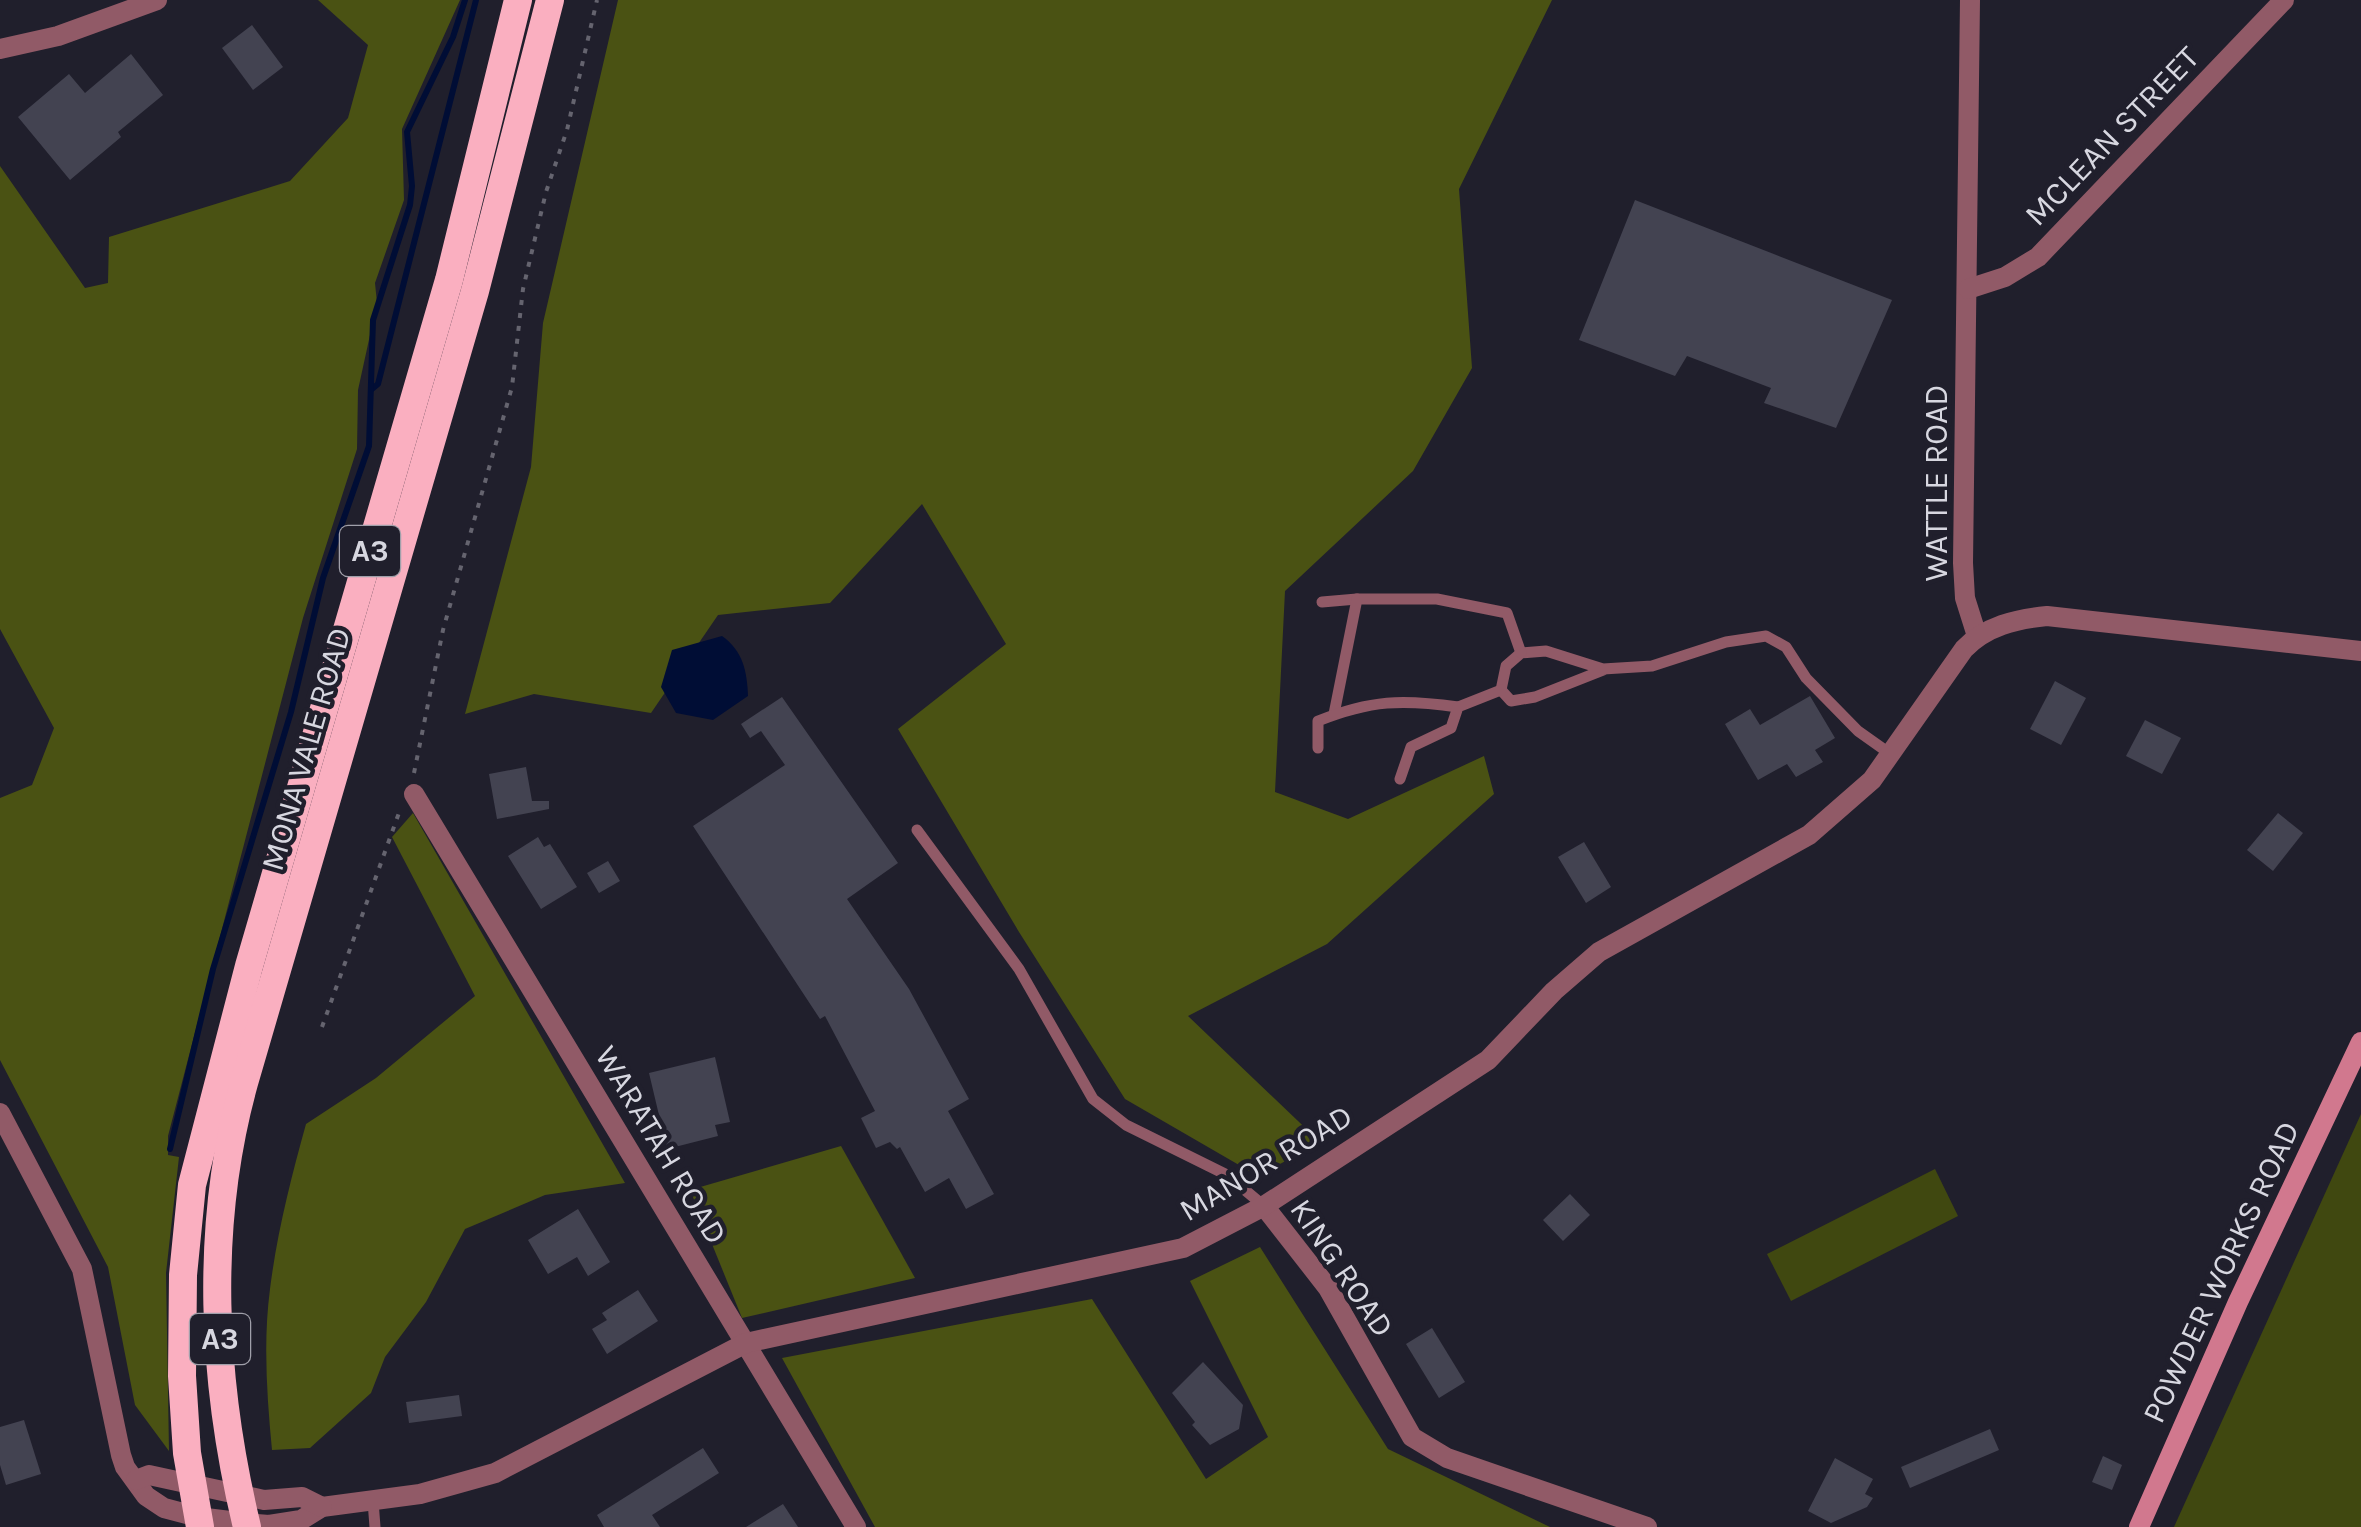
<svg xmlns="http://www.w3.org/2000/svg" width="2361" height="1527" font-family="Karla,sans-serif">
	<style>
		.green { fill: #404810 }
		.forest { fill: #4a5213 }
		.water { fill: #000d35 }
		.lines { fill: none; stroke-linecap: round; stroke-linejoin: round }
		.stream { stroke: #000d35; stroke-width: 6 }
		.building { fill: #434351 }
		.path { stroke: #65646f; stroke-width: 4; stroke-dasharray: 5 8; stroke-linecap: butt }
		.service { stroke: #915a67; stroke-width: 11 }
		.minor { stroke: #915a67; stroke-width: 20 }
		.tertiary { stroke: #915a67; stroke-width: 20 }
		.secondary { stroke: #d1788e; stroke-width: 20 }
		.trunk { stroke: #faafc0; stroke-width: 28 }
		.labels { text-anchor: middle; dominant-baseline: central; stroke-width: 9; stroke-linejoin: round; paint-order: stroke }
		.shield { fill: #201f2c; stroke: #a0a0aa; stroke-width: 2.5 }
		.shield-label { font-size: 30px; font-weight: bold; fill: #d7d7e0 }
		.street-label { font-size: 32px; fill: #d7d7e0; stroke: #201f2c }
	</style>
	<rect width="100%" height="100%" fill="#201f2c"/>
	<g class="green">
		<path d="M2361 1114V1527H2174Z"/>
		<path d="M1935 1169 1958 1216 1791 1301 1767 1254Z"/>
	</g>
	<g class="forest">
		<path d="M318 0H460L402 129 404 200 375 283 377 303 358 390 357 449 303 618 168 1136V1155L179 1157 166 1273 169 1451 135 1405 108 1267 0 1060V798L32 785 54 728 0 629V166L85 288 108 283 109 237 290 181 348 118 368 45Z"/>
		<path d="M618 0H1552L1459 189 1472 368 1413 471 1285 591 1275 792 1348 819 1484 756 1494 794 1327 944 1188 1016 1320 1142 1258 1176 1125 1099 1019 932 898 729 1006 644 922 504 830 603 718 615 651 713 534 694 465 714 531 467 543 323Z"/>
		<path d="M413 813 625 1183 545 1195 465 1229 426 1302 385 1357 371 1393 310 1448 272 1450C267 1397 263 1342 270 1289 277 1233 291 1178 306 1124L376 1078 475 996 392 837Z"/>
		<path d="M841 1146 915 1278 742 1318 690 1190Z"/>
		<path d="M1260 1247 1388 1449 1550 1527H875L782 1358 1092 1299 1206 1479 1268 1437 1190 1281Z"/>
	</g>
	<path class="water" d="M722 636C743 651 747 671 748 696L713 720 676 713 661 687 672 650Z"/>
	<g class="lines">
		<g class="stream">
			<path d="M372 389 378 384 476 0"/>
			<path d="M170 1149 213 969 291 712 323 578 369 446 373 320 410 205 412 186 407 132 453 37 465 0"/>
		</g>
	</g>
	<g class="building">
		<path d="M252 25 283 67 253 90 222 48Z"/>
		<path d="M131 54 163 95 118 132 121 137 70 180 18 117 69 74 85 93Z"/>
		<path d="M1635 200 1892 300 1836 428 1764 403 1771 388 1687 356 1675 376 1579 340Z"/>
		<path d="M2055 681 2086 698 2061 745 2030 729Z"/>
		<path d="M1810 696 1835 738 1815 750 1823 762 1796 777 1787 764 1758 780 1725 724 1750 709 1760 725Z"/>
		<path d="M782 697 898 863 847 899 909 989 969 1099 948 1111 994 1194 966 1209 949 1178 925 1192 900 1147 897 1149 890 1142 876 1148 861 1118 875 1111 825 1016 820 1019 693 826 785 765 761 731 750 738 741 724Z"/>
		<path d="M2145 720 2181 738 2162 774 2126 756Z"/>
		<path d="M526 767 532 801H549V809L497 819 489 774Z"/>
		<path d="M2278 813 2303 833 2273 871 2247 850Z"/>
		<path d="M538 837 544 847 550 844 577 887 541 909 508 856Z"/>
		<path d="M1584 842 1611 887 1586 903 1558 857Z"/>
		<path d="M608 861 620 881 599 893 587 873Z"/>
		<path d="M715 1057 730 1122 715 1125 718 1136 667 1149 649 1073Z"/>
		<path d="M1570 1194 1590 1215 1563 1241 1543 1220Z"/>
		<path d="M578 1209 610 1262 588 1276 577 1257 548 1274 528 1240Z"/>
		<path d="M638 1290 658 1321 607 1354 592 1329 607 1320 602 1313Z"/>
		<path d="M1432 1328 1465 1382 1439 1398 1406 1344Z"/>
		<path d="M1203 1362 1243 1405 1239 1429 1210 1445 1192 1425 1195 1422 1172 1393Z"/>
		<path d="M459 1395 462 1416 409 1423 406 1402Z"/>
		<path d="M24 1420 41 1474 6 1485 0 1465V1427Z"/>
		<path d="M1990 1429 1999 1450 1910 1488 1901 1467Z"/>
		<path d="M703 1448 719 1473 652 1515 660 1527H604L597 1515Z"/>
		<path d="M2103 1456 2122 1465 2112 1490 2092 1482Z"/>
		<path d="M1835 1458 1873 1479 1865 1494 1873 1498 1867 1507 1831 1523 1808 1511Z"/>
		<path d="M783 1504 798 1527H746Z"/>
	</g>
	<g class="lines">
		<g class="path">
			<path d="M414 773 443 630 512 387 523 289 546 192 567 130 597 0"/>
			<path d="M322 1027 400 810"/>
		</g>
		<g class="service">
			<path d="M1322 602 1357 599"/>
			<path d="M1606 669 1535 697 1511 701 1501 690 1506 666 1521 653 1546 651 1603 669 1652 666 1726 642 1766 636 1786 647 1806 678 1858 731 1889 753"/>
			<path d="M1334 714 1357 599H1437L1507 613 1521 653"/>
			<path d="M1318 748V721C1371 700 1402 699 1458 707"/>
			<path d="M1400 779 1411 747 1451 728 1458 707 1501 690"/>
			<path d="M917 830 1019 969 1093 1099 1126 1125 1227 1175 1264 1206"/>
			<path d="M373 1501 375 1527"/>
		</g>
		<g class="minor">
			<path d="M1970 0 1963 563 1965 598 1977 636"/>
			<path d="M0 49 58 36 157 0"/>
			<path d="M1968 289 2005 277 2038 257 2284 0"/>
			<path d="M414 794 856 1527"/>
			<path d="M1264 1206 1328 1288 1412 1437 1447 1458 1647 1527"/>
		</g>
		<g class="tertiary">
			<path d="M0 1113 82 1269 121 1455 125 1467 146 1496 164 1508 198 1517 246 1523 269 1525 301 1520 322 1507 420 1494 495 1473 746 1343 1183 1248 1264 1206 1488 1060 1554 991 1599 952 1809 835 1872 780 1964 649C1986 626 2016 619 2047 616L2361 651"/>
			<path d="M136 1480 149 1475 264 1500 302 1497 322 1507"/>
		</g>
		<path class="secondary" d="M2139 1527 2238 1302 2361 1042"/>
		<g class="trunk">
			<path d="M200 1527 187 1453 182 1376 183 1275 192 1185 249 966 449 280 518 0"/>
			<path d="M247 1527C212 1382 204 1227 244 1083L475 291 550 0"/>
		</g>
	</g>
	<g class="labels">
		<g class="shield">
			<rect x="340" y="526" width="60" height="50" rx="8"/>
			<rect x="190" y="1314" width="60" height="50" rx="8"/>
		</g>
		<g class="shield-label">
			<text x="370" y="551">A3</text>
			<text x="220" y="1339">A3</text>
		</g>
		<g class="street-label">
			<text transform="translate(2112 136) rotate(-46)">MCLEAN STREET</text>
			<text transform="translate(1936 483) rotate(-90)">WATTLE ROAD</text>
			<text transform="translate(306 749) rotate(-74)">MONA VALE ROAD</text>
			<text transform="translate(661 1145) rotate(59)">WARATAH ROAD</text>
			<text transform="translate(1266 1163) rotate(-31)">MANOR ROAD</text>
			<text transform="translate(1342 1268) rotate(56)">KING ROAD</text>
			<text transform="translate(2221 1272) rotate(-65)">POWDER WORKS ROAD</text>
		</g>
	</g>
</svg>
